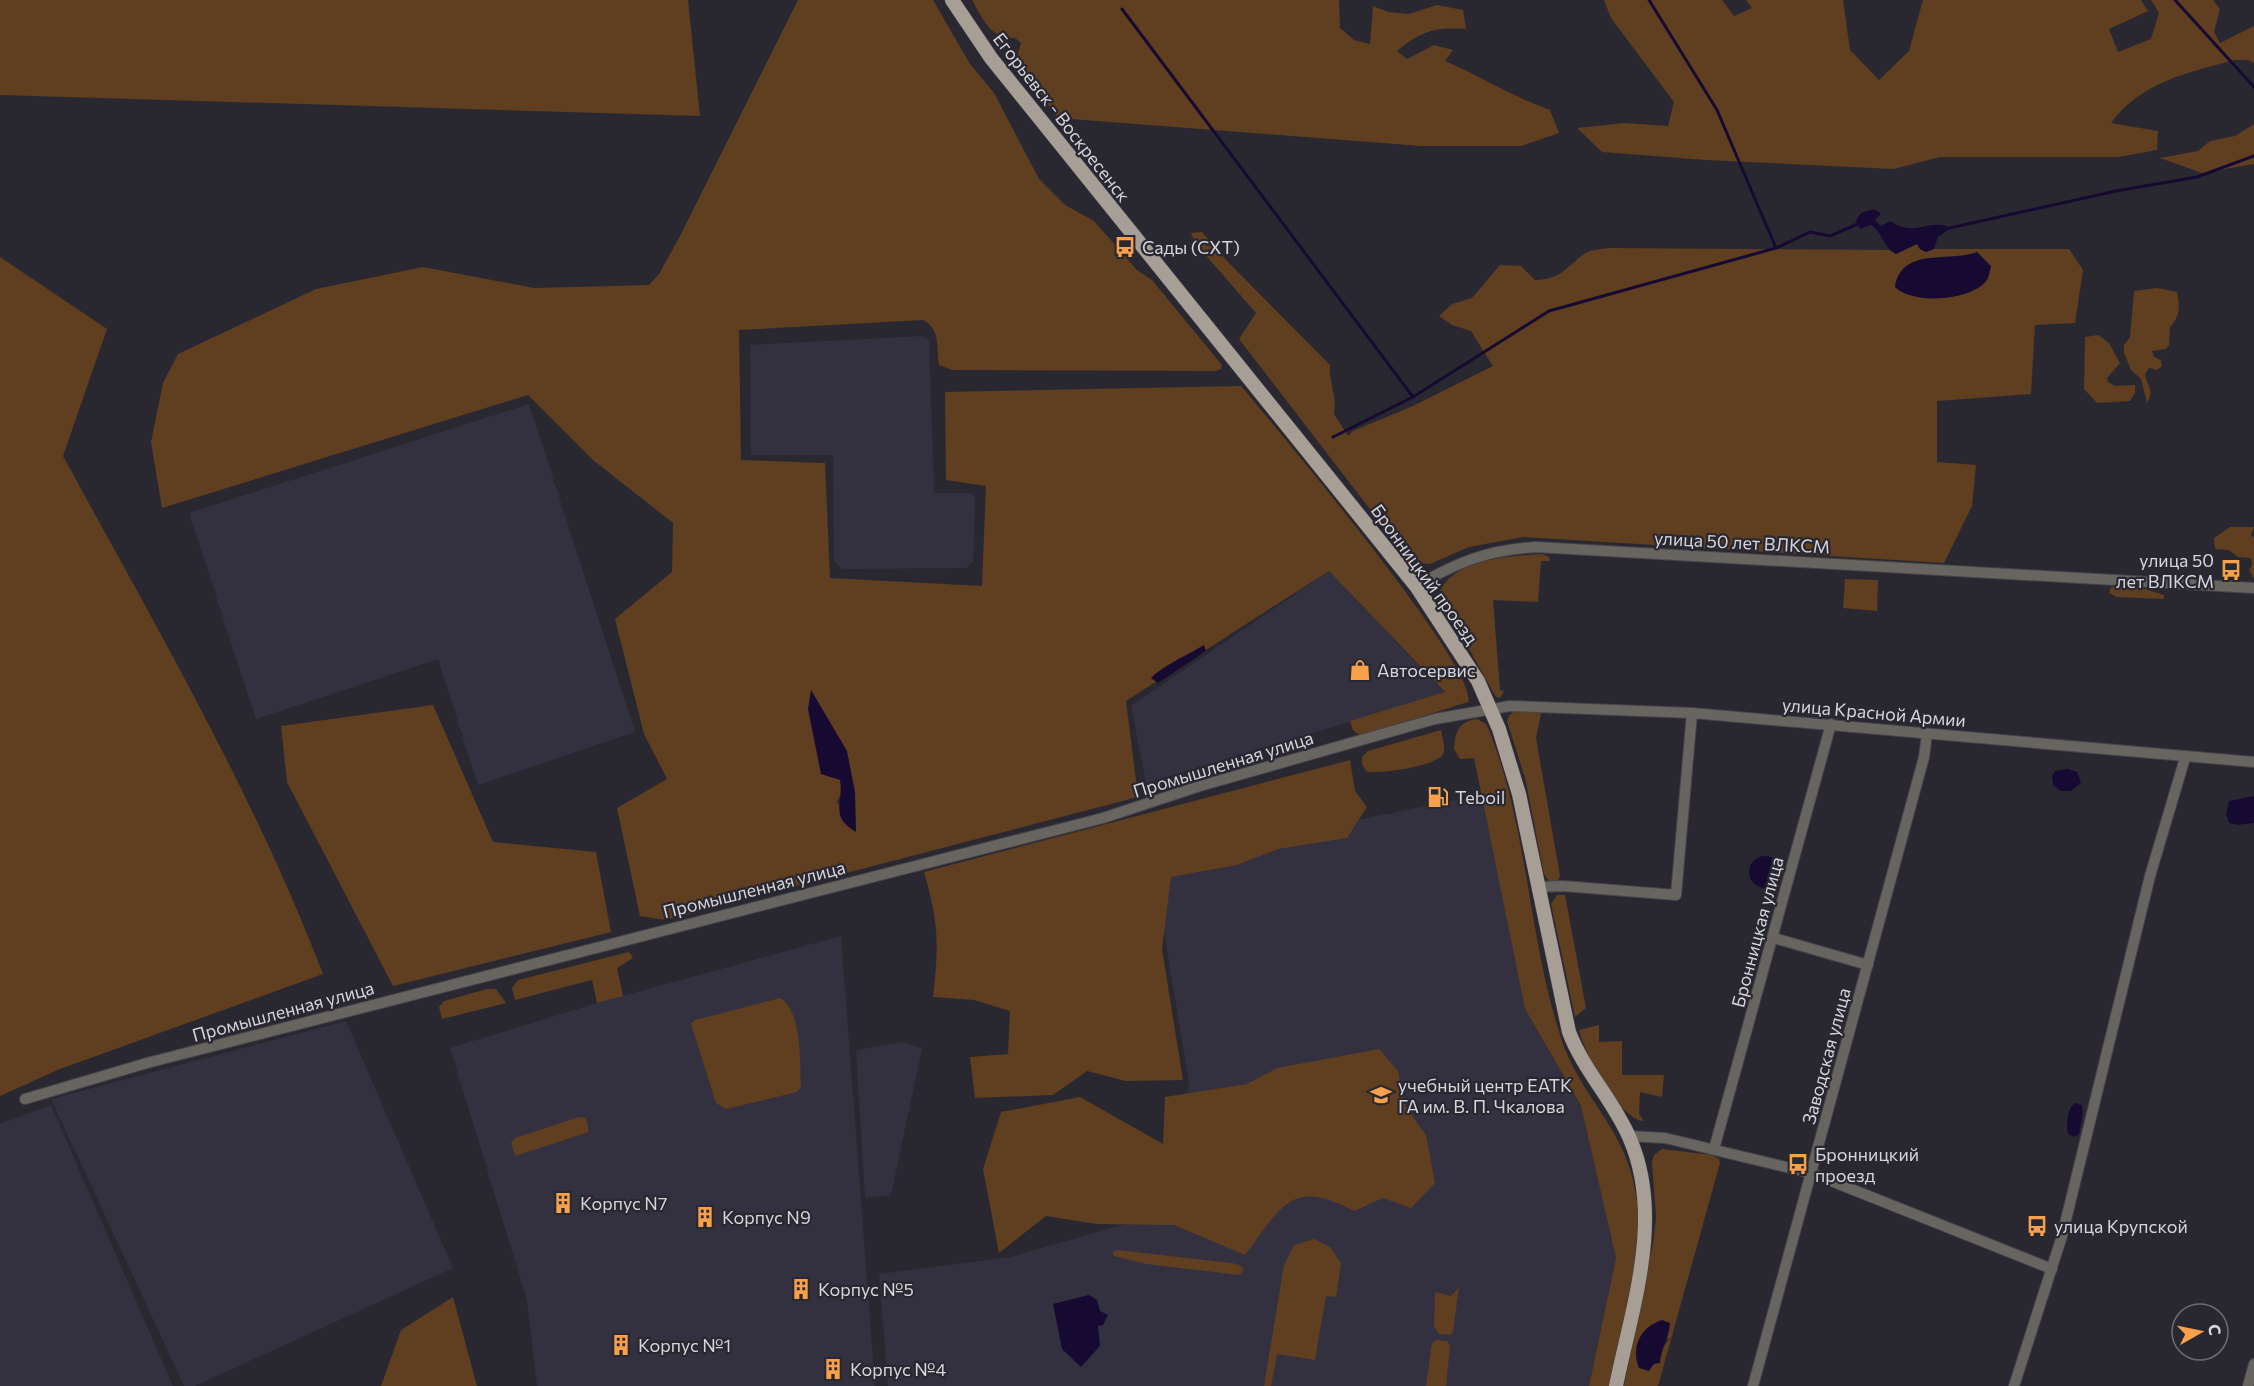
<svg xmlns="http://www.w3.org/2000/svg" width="2254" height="1386" font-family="Commissioner,sans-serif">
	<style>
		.built { fill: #333040 }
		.green { fill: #603e20; fill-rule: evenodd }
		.water { fill: #170a32 }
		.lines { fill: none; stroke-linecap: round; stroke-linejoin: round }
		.stream { stroke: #170a32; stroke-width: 3 }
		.minor-casing { stroke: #45444c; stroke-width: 12 }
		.major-casing { stroke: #45444c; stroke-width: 15 }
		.minor { stroke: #686460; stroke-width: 10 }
		.major { stroke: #a79e96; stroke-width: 14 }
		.labels { text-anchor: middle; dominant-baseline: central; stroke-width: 4.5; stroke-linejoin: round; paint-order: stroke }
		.street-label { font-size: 18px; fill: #d5d4da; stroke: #292831 }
		.poi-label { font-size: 18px; fill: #d5d4da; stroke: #292831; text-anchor: start }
	</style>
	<rect width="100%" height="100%" fill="#292831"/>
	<g class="built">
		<path d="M922 336 929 340 934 493H970L975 497 973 562 966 568 842 569 834 561 833 455H751L750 345Z"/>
		<path d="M529 404 635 732 478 785 438 659 256 719 189 513Z"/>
		<path d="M1329 571 1445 693 1146 783 1131 706Z"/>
		<path d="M1482 795 1525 1009 1582 1109 1616 1258 1589 1386H888L879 1274 1010 1257 1178 1209 1189 1082 1151 855 1238 844Z"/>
		<path d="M841 936 875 1386H537L527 1300 450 1048 597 1003Z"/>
		<path d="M346 1021 453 1268 195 1386H184L51 1099Z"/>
		<path d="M902 1042 922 1048 891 1195 865 1198 856 1050Z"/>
		<path d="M51 1105 173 1386H0V1124Z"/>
	</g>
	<g class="green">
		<path d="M0 0H688L700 116 0 95Z"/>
		<path d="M798 0H933L970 64 994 93 1039 179 1065 205 1094 221 1137 270 1152 280 1222 365 1221 369 1215 371 952 370 939 365C936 347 941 329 923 320L739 330 741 460 825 463 830 578 982 586 986 486 946 480 945 392 1241 386C1272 423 1481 671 1468 702L1360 736 1353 730 1350 721 1445 692 1329 571 1126 701 1138 797 666 920 640 916 617 808 667 779 644 734 615 619 672 572 673 523 593 460 528 395 162 508 151 442 163 383 178 354 316 289 423 267 534 288 649 285 659 274 680 236ZM840 780 856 832 837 802 842 791Z"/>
		<path d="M972 0H1339L1340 28 1354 40 1370 44 1373 6 1388 12 1409 14 1437 5 1463 10 1466 29C1434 27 1422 31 1397 51L1407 59 1434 45 1453 50 1445 61C1480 76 1513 97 1550 110L1559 133 1521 146H1421L1058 118 1016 60 1021 43 1015 38C990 39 983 19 972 0Z"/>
		<path d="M1604 0H1722L1734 16 1752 8 1746 0H1843L1850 50 1879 80 1909 51 1923 0H2141L2148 11 2109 29 2118 52 2151 39 2159 13 2151 0H2213L2220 9 2214 32 2220 43 2254 26V63L2248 60H2235C2189 72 2141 82 2111 123L2158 131 2157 150 2119 157H1940L1894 169 1706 160 1602 152 1577 128 1625 123 1668 126 1674 102 1611 18Z"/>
		<path d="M2254 124V164L2202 173 2160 158 2198 151 2210 141 2235 136Z"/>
		<path d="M1202 232 1226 260 1330 365C1329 385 1337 394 1334 414L1348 436 1353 431 1413 406 1493 366 1471 331 1452 325 1439 316 1452 304 1472 298 1500 265 1521 266 1535 280C1562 279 1565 268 1584 254 1590 250 1601 249 1608 248L1889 250 1896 254 1917 244 1920 249 1926 252 1934 249H2069L2083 270 2075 323 2035 325 2031 394 1937 401V462L1976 465 1972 506 1944 563 1523 537 1469 547 1430 564 1412 562 1403 552 1239 339 1256 313 1196 244 1191 233Z"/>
		<path d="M0 257 107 329 63 456C155 625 254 794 323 974L60 1069 0 1096Z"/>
		<path d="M2157 288 2177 292C2180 306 2180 317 2170 327L2169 345 2165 349 2152 351 2154 357 2161 360 2162 366 2157 370 2149 368 2145 374C2147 387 2155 390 2147 403L2141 379 2131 370 2124 353V345L2130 337 2134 291Z"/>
		<path d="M2098 335 2109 343 2120 363 2107 378 2108 382 2115 386 2135 385V393L2130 401 2097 403 2084 389 2085 337Z"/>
		<path d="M2230 527H2254L2251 535 2254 538V579L2249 570 2252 565 2251 558 2238 557 2229 550 2215 549 2214 538Z"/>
		<path d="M1542 554 1549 557 1550 561H1541L1538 602 1493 600 1500 690 1504 691 1500 698 1496 697 1468 647 1442 607 1440 591C1455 559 1511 556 1542 554Z"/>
		<path d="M1845 579 1878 580 1877 611 1843 608Z"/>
		<path d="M2135 586 2164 595V599L2117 597 2109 593 2111 587Z"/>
		<path d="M433 705 493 842 596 852 611 932 393 986 287 782 281 726Z"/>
		<path d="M1542 709 1536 738 1560 876 1557 882 1549 881 1544 874 1525 778 1507 721C1511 706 1529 710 1542 709Z"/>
		<path d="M1477 719 1486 724 1489 730C1528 828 1528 935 1560 1035 1580 1100 1629 1128 1637 1202 1642 1260 1620 1329 1609 1386H1589L1616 1258 1581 1106 1525 1009 1474 758 1460 759 1454 749C1455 732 1459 721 1477 719Z"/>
		<path d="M1441 730C1442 737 1446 747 1443 754 1438 766 1378 775 1366 771L1362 764V757L1368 751Z"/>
		<path d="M1350 760 1355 791 1367 807 1347 838 1278 849 1237 865 1171 877 1162 949 1183 1080 1126 1081 1087 1071 1053 1095 975 1098 970 1057 1008 1054 1010 1011 974 1000 933 997C939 944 939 924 924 872Z"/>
		<path d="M1557 895H1565L1586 1008 1575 1017 1551 904Z"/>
		<path d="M629 952 633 958 617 968 623 996 597 1003 592 980 515 1000 512 988 518 980Z"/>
		<path d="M487 989H496L506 1003 442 1019 439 1007 444 1001Z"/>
		<path d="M780 998C802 1010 800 1063 801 1087L797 1092 726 1109 716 1103 691 1024 695 1020Z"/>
		<path d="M1599 1025V1042L1622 1041V1075H1664L1662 1097 1640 1092 1639 1114 1644 1121C1619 1120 1584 1052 1579 1030Z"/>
		<path d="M1379 1049 1398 1071 1405 1106 1426 1135 1435 1183 1411 1208 1383 1198 1354 1211C1290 1177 1282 1207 1245 1255L1174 1225 1096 1224 1046 1216 999 1253 983 1169 1001 1112 1080 1097 1163 1144 1165 1097 1247 1084 1277 1068Z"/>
		<path d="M579 1117 586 1118 589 1132 515 1156 511 1143 515 1138Z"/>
		<path d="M1662 1149 1712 1155 1719 1159 1720 1163 1658 1386H1624L1653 1243 1656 1217 1652 1162 1654 1155ZM1670 1338 1661 1350 1636 1359 1637 1353Z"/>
		<path d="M1314 1239 1330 1247 1341 1263 1336 1297 1326 1296 1315 1360 1277 1354 1271 1386H1264L1284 1265 1294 1245Z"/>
		<path d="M1117 1250 1232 1263 1240 1265 1244 1270 1239 1275 1146 1264 1114 1256 1113 1252Z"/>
		<path d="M1459 1287 1453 1332 1450 1335 1439 1334 1434 1326 1435 1292 1451 1296Z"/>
		<path d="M453 1297 477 1386H381L401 1330Z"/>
		<path d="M1436 1340 1447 1341 1450 1346 1446 1386H1426L1432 1343Z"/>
	</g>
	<g class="water">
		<path d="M1874 209 1881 214 1875 220 1881 226 1890 221C1915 237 1925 220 1947 226V231L1938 237 1934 249 1926 252 1920 249 1917 244 1896 254C1883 247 1883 233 1871 225L1860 229 1856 221 1861 213Z"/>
		<path d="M1977 252 1991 266C1990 270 1989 277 1987 280 1972 301 1912 305 1895 287 1902 246 1949 263 1977 252Z"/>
		<path d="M1204 645 1206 651 1158 683 1151 678C1161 667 1189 654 1204 645Z"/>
		<path d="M811 690 847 751 855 792 856 832C829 816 844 804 840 780L821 774 808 709Z"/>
		<path d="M2068 769 2077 772 2081 783 2071 791H2061L2053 785 2052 776 2055 771Z"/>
		<path d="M2254 796V823L2238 825 2229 823 2226 814 2229 801Z"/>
		<circle cx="1765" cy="872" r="16"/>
		<path d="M2075 1103 2082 1105 2083 1113 2079 1134 2074 1137 2068 1134C2066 1125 2067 1108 2075 1103Z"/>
		<path d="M1089 1295 1097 1300 1100 1311 1108 1315 1103 1325 1098 1326 1100 1346 1081 1367 1062 1349 1053 1304Z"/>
		<path d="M1662 1320 1670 1323C1669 1339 1661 1348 1660 1363L1654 1364 1649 1371 1639 1368C1631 1347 1640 1327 1662 1320Z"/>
	</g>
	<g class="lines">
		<g class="stream">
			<path d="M1649 0 1717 110 1776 248"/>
			<path d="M2175 0 2254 87"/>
			<path d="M1122 9 1413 397"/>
			<path d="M1945 229 2116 191 2197 177 2254 156"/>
			<path d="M1333 437 1413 397 1549 311 1776 248 1810 232 1830 236 1860 223"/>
		</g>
		<defs>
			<g id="minor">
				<path d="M1416 586C1458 562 1487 550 1536 547L2254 588"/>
				<path d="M1538 887 1563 886 1676 895 1692 713"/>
				<path d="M1774 938 1868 965"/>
				<path d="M25 1099 147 1063 1103 818 1200 786 1435 719 1510 706 1692 713 2254 762"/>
				<path d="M1629 1136 1665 1138 1811 1173 2052 1269"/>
				<path d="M1714 1149 1831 724"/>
				<path d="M1753 1386 1924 757 1927 734"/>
				<path d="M2014 1386 2062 1236 2150 876 2185 758"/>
				<path d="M2248 1386 2254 1364"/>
			</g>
			<path id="major" d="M952 0 991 58 1416 586 1478 681 1499 729 1519 794 1569 1032C1584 1071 1614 1101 1630 1139 1664 1218 1632 1307 1616 1386"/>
		</defs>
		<use href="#minor" class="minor-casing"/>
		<use href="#major" class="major-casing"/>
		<use href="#minor" class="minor"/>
		<use href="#major" class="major"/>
	</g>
	<defs>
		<symbol id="bus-bare" viewBox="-9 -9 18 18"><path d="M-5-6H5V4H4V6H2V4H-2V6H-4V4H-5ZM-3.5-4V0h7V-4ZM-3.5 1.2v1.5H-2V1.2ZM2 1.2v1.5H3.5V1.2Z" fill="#f9a04c" stroke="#292831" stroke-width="2.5" paint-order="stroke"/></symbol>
		<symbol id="shop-bare" viewBox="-9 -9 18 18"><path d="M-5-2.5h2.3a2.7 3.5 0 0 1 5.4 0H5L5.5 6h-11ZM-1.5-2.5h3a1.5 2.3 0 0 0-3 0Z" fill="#f9a04c" stroke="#292831" stroke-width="2.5" paint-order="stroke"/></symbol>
		<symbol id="fuel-bare" viewBox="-9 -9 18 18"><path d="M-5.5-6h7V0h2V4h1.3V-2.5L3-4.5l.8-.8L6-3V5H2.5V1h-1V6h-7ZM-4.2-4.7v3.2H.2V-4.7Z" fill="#f9a04c" stroke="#292831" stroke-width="2.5" paint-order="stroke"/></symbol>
		<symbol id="university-bare" viewBox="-9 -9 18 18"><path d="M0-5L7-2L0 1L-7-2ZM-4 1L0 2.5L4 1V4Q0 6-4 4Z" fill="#f9a04c" stroke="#292831" stroke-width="2.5" paint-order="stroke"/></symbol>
		<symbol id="building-bare" viewBox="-9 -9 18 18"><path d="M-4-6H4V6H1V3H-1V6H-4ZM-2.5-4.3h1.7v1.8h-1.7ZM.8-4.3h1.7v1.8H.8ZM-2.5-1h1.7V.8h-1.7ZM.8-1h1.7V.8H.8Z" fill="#f9a04c" stroke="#292831" stroke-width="2.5" paint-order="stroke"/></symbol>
	</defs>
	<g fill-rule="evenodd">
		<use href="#bus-bare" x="1110" y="232" width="30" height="30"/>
		<use href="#bus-bare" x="2216" y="555" width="30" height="30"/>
		<use href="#shop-bare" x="1345" y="655" width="30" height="30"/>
		<use href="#fuel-bare" x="1423" y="782" width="30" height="30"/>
		<use href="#university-bare" x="1366" y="1080" width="30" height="30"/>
		<use href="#bus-bare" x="1783" y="1149" width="30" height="30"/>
		<use href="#building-bare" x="548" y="1188" width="30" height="30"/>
		<use href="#building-bare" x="690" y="1202" width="30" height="30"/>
		<use href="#bus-bare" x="2022" y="1211" width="30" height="30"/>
		<use href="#building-bare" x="786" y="1274" width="30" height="30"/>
		<use href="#building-bare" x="606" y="1330" width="30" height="30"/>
		<use href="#building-bare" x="818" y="1354" width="30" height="30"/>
	</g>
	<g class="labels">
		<g class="street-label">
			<text transform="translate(1062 117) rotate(52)">Егорьевск - Воскресенск</text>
			<text transform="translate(1742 542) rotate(3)">улица 50 лет ВЛКСМ</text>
			<text transform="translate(1425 574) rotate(54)">Бронницкий проезд</text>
			<text transform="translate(1874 712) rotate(5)">улица Красной Армии</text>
			<text transform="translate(1223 764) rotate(-17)">Промышленная улица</text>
			<text transform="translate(754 889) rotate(-14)">Промышленная улица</text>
			<text transform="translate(1757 932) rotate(-75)">Бронницкая улица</text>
			<text transform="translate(283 1011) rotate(-15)">Промышленная улица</text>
			<text transform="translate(1826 1056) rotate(-75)">Заводская улица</text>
		</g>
		<g class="poi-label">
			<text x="1142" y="247">Сады (СХТ)</text>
			<text x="2214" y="560" text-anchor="end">улица 50<tspan x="2214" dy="21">лет ВЛКСМ</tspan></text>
			<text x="1377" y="670">Автосервис</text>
			<text x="1455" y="797">Teboil</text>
			<text x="1398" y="1085">учебный центр ЕАТК<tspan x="1398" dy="21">ГА им. В. П. Чкалова</tspan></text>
			<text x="1815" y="1154">Бронницкий<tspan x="1815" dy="21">проезд</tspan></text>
			<text x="580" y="1203">Корпус N7</text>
			<text x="722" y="1217">Корпус N9</text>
			<text x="2054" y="1226">улица Крупской</text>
			<text x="818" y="1289">Корпус №5</text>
			<text x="638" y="1345">Корпус №1</text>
			<text x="850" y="1369">Корпус №4</text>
		</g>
	</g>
	<g transform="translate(2200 1332) rotate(81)"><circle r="28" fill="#292831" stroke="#6e6d75" stroke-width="1.5"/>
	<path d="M0-4.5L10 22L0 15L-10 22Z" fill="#f9a04c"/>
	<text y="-9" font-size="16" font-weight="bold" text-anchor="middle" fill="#d5d4da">С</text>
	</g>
</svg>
